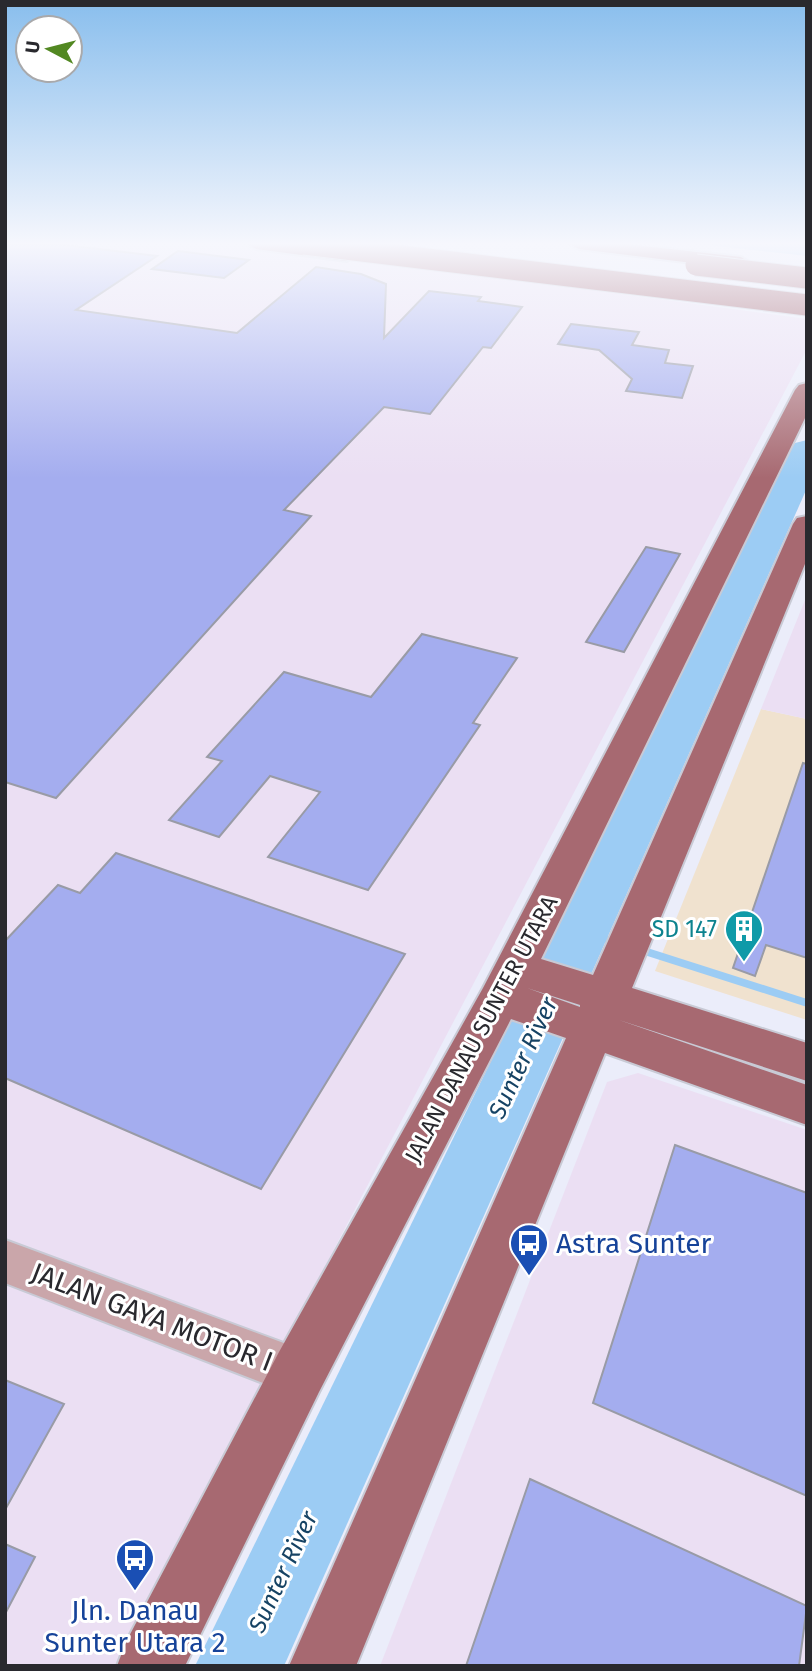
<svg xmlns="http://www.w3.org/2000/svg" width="812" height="1671" font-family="'Fira Sans',sans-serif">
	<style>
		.commercial { fill: #f0e2cf }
		.industrial { fill: #ebdff3 }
		.water { fill: #9cccf4 }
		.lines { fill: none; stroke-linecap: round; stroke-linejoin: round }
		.stream { fill: #9cccf4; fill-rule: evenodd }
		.river { fill: #9cccf4; fill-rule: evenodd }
		.building { fill: #a4adef; stroke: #999ba6; stroke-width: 2 }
		.minor-casing { stroke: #c8cad5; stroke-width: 4 }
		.major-casing { stroke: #c8cad5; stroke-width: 4 }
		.highway-casing { stroke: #c8cad5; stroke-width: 4 }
		.minor { fill: #caa6aa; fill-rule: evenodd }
		.major { fill: #a76971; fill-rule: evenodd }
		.highway { fill: #99525d; fill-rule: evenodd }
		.highway-bridge-casing { stroke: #c8cad5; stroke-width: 23; stroke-linecap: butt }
		.highway-bridge { stroke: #99525d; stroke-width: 21 }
		.labels { text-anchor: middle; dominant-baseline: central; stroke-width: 6; stroke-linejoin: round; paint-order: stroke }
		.culture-label { font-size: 23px; fill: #0d838f; stroke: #fff; text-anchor: end }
		.street-label { font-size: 23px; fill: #29292e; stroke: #fff }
		.water-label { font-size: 24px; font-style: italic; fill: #164364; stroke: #fff }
		.near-transit-label { font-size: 28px; fill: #164399; stroke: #fff; text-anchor: start }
		.near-street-label { font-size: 28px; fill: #29292e; stroke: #fff }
	</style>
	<rect width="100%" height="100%" fill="#ebedfa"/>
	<path class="commercial" d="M761 709 807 719V1020L655 971Z"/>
	<g class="industrial">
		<path d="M5 244H248L807 319V349L115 1666H5Z"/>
		<path d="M807 595V719L761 709Z"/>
		<path d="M638 1073 807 1130V1666H380L607 1082Z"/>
	</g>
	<path class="water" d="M698 244H807V256Z"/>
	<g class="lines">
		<g class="stream">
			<path d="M581 927 621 940 623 943 621 946 618 947 578 933 576 931 578 929Z"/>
			<path d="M638 945 807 999V1007L635 952 633 949 635 946Z"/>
		</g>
		<path class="river" d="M807 440V488L284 1666H195L790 450 795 443Z"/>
	</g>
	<g class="building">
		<path d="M5 244H57L157 256 76 310 237 333 316 267 361 274 386 284 384 338 429 291 481 297 478 301 522 307 491 348 483 347 430 414 384 407 284 510 311 516 56 798 5 782Z"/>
		<path d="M178 251 249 260 224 278 152 269Z"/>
		<path d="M571 324 639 332 632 345 669 350 665 363 693 366 682 398 626 391 632 379 599 350 558 344Z"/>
		<path d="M646 547 680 554 624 652 586 642Z"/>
		<path d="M422 634 517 658 473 723 480 725 368 890 268 857 320 792 270 776 219 837 169 820 222 761 207 757 284 672 371 697Z"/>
		<path d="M803 763 807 764V958L766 945 755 976 733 968Z"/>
		<path d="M116 853 405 954 261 1189 5 1078V941L58 885 80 893Z"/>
		<path d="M675 1145 807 1193V1496L593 1403Z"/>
		<path d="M5 1380 64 1404 5 1510Z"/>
		<path d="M530 1479 807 1606 799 1666H466Z"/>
		<path d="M5 1544 35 1557 5 1614Z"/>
	</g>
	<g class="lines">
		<defs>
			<path id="minor" d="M5 1240 316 1355 324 1372 316 1389 299 1397 5 1283Z"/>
			<path id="major" d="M807 383V414L541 959 593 975 793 524 797 518 807 516V559L632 988 807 1043V1081L619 1020 807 1085V1125L605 1053 356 1666H289L566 1038 511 1019 319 1392 185 1666H117L126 1642 279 1352 483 988 795 390 799 385ZM527 988 580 1005V1007Z"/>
			<g id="highway">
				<path d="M247 244C267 244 345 242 356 255L347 261 256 249Z"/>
				<path d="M570 244H626L741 257 750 263 741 269 579 249Z"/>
			</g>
		</defs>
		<use href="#minor" class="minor-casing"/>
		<use href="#major" class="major-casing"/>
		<use href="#highway" class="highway-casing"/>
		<use href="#minor" class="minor"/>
		<use href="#major" class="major"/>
		<use href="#highway" class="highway"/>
		<defs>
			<g id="highway-bridge">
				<path d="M304 244 807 305"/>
				<path d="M696 265 807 278"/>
			</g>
		</defs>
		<use href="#highway-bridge" class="highway-bridge-casing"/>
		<use href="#highway-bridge" class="highway-bridge"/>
	</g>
	<linearGradient id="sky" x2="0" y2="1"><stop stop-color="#89beed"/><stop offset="0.51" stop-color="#f6f7fd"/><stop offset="1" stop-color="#f6f7fd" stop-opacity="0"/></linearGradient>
	<rect width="812" height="478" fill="url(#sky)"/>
	<defs>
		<symbol id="building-pin" viewBox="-11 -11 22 30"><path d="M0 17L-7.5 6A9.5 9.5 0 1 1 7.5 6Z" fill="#0f9aa8" stroke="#fff"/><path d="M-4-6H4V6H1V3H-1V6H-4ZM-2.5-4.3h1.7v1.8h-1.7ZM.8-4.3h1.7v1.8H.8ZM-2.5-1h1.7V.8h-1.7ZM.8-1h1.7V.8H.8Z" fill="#fff"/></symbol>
		<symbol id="bus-pin" viewBox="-11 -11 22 30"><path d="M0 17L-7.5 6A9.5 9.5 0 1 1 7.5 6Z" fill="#1a4fb4" stroke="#fff"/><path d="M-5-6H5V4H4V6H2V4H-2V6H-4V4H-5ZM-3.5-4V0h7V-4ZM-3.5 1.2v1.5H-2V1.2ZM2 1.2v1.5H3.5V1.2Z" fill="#fff"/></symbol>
	</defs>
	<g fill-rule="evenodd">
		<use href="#building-pin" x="722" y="907" width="44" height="60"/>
		<use href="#bus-pin" x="507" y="1221" width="44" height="60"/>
		<use href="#bus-pin" x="113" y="1536" width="44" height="60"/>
	</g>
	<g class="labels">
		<g class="culture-label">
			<text x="717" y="929">SD 147</text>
		</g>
		<g class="street-label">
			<text transform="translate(481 1029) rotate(-62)">JALAN DANAU SUNTER UTARA</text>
		</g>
		<g class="water-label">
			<text transform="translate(523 1058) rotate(-65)">Sunter River</text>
			<text transform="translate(283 1572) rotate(-65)">Sunter River</text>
		</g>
		<g class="near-transit-label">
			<text x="556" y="1243">Astra Sunter</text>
			<text x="135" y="1610" text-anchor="middle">Jln. Danau<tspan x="135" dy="32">Sunter Utara 2</tspan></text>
		</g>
		<g class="near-street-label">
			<text transform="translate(152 1317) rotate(21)">JALAN GAYA MOTOR I</text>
		</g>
	</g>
	<rect width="812" height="1671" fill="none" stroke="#29292e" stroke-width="14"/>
	<g transform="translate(49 49) rotate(277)"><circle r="33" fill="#ffffff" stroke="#a9a9ab" stroke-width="2"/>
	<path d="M0-5L12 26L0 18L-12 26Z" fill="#528822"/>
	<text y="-10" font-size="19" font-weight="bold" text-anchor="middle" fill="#29292e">U</text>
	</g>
</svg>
